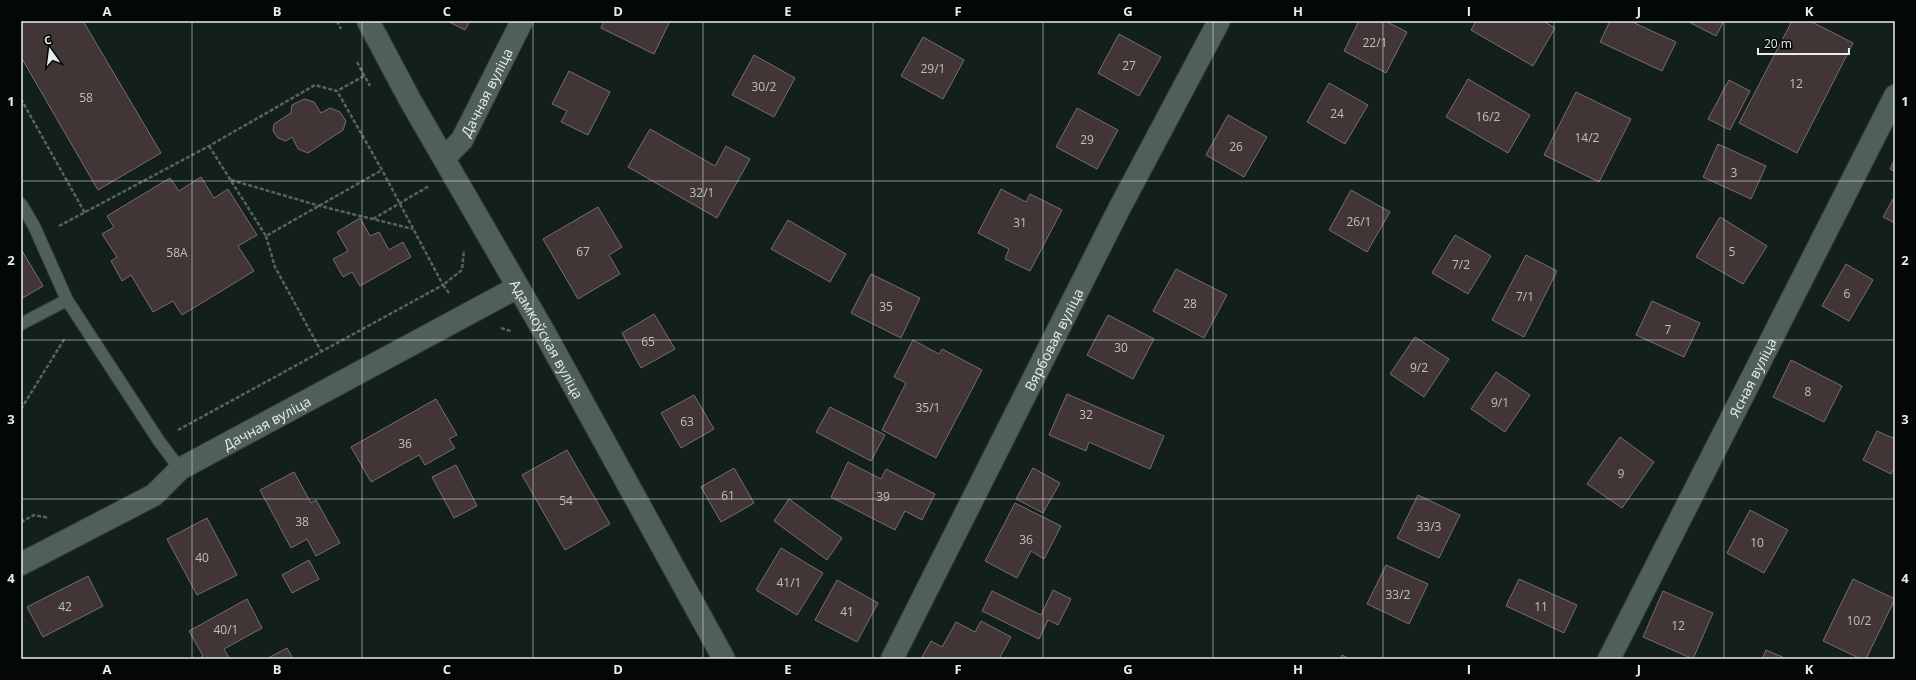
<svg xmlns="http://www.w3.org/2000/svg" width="1916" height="680" font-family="'Open Sans',sans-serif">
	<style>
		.building { fill: #413536; stroke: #7a6c6e }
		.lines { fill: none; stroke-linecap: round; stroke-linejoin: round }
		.lane-casing { stroke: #333b39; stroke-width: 14 }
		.street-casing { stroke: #333b39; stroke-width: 24 }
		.secondary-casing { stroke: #333b39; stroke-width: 24 }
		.path { stroke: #576360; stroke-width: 2.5; stroke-dasharray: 4 2; stroke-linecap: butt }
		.lane { stroke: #515f5c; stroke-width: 12 }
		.street { stroke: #515f5c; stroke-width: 22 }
		.secondary { stroke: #515f5c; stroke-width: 22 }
		.grid { fill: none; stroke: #e6eeec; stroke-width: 1; stroke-opacity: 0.55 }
		.labels { text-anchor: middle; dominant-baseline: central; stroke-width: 4; stroke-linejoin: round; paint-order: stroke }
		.number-label { font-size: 12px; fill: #bdc0be }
		.street-label { font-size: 14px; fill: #e6eeec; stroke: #040707 }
		.neatline { fill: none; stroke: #e6eeec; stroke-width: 1.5 }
		.grid-label { font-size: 13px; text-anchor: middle; font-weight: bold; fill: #e6eeec }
	</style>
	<rect width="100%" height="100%" fill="#121f1c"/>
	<g class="building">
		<path d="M21 21H83L161 153 98 190 21 57Z"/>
		<path d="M447 21H470L465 30Z"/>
		<path d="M604 21H670L654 54 601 28Z"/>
		<path d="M1359 21H1385L1407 32 1386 73 1344 51Z"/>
		<path d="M1476 21H1543L1555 28 1533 66 1471 30Z"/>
		<path d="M1610 21H1630L1676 42 1662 71 1600 42Z"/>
		<path d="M1687 21H1724L1716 36Z"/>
		<path d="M1792 21H1810L1853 43 1797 153 1739 123Z"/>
		<path d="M1119 34 1161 57 1139 96 1098 73Z"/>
		<path d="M923 37 964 60 943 99 901 76Z"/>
		<path d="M754 55 795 78 774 117 732 95Z"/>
		<path d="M569 71 610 92 588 135 561 122 567 111 552 104Z"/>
		<path d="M1468 79 1530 115 1508 153 1446 117Z"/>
		<path d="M1729 80 1750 91 1730 130 1708 119Z"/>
		<path d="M1329 83 1368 105 1345 144 1307 122Z"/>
		<path d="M1576 92 1631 119 1599 182 1544 155Z"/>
		<path d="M304 99 314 102 321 113 330 108 340 112 346 121 343 130 308 153 298 149 292 137 286 141 278 138 273 131 274 124 291 113 292 105Z"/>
		<path d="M1077 108 1118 130 1097 169 1056 147Z"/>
		<path d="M1228 115 1267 137 1244 177 1206 155Z"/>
		<path d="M650 129 715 166 726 146 750 159 717 218 628 167Z"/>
		<path d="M1718 144 1766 166 1751 199 1703 177Z"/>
		<path d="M1895 159V172L1890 169Z"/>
		<path d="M201 177 214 198 228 189 257 235 238 246 254 271 182 315 173 301 153 312 131 275 122 281 111 261 117 257 102 234 114 227 107 216 170 178 179 191Z"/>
		<path d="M1001 189 1026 202 1030 194 1062 210 1030 271 1005 259 1009 249 978 233Z"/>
		<path d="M1351 190 1390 212 1367 252 1329 230Z"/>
		<path d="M1893 199H1895V223L1883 217Z"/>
		<path d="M598 207 622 247 609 255 620 274 578 299 543 239Z"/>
		<path d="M1720 217 1767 246 1743 284 1696 257Z"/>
		<path d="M360 218 370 236 379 232 389 250 403 242 411 257 360 286 352 272 343 277 333 259 348 251 337 232Z"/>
		<path d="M788 220 846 254 830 282 771 249Z"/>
		<path d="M1455 235 1491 256 1468 294 1432 273Z"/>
		<path d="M21 249 43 286 21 299Z"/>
		<path d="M1526 255 1557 271 1524 337 1492 320Z"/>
		<path d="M1846 264 1873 280 1849 321 1822 306Z"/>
		<path d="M1176 269 1227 295 1204 338 1153 311Z"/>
		<path d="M871 274 920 298 901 338 851 313Z"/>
		<path d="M1652 301 1700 323 1684 357 1636 335Z"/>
		<path d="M654 314 675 349 641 368 622 333Z"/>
		<path d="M1108 315 1154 339 1133 379 1087 355Z"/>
		<path d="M1415 337 1449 359 1424 397 1390 374Z"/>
		<path d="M913 340 939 354 942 349 982 370 936 458 882 430 906 383 894 377Z"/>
		<path d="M1791 360 1842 386 1824 422 1773 397Z"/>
		<path d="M1496 372 1530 395 1505 432 1471 409Z"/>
		<path d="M1067 394 1164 436 1150 469 1089 442 1086 451 1049 435Z"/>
		<path d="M694 395 714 429 681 448 661 413Z"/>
		<path d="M436 399 457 435 449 439 455 448 425 465 419 455 371 482 351 447Z"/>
		<path d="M830 407 885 435 871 461 816 432Z"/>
		<path d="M1877 431 1895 439V467L1891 474 1863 460Z"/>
		<path d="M1620 437 1654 462 1622 508 1587 484Z"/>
		<path d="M567 450 610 524 565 550 522 475Z"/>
		<path d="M848 462 881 479 886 469 935 494 922 520 905 511 895 530 831 497Z"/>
		<path d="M456 465 477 506 454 518 432 477Z"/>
		<path d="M734 468 754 503 721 522 701 487Z"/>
		<path d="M1033 468 1060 483 1043 513 1016 499Z"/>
		<path d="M294 472 311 503 316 500 340 543 316 556 307 539 291 548 260 490Z"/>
		<path d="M1418 495 1460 515 1439 558 1397 538Z"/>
		<path d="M789 499 842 538 827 560 774 521Z"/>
		<path d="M1015 503 1061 526 1044 559 1031 551 1017 578 985 561Z"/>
		<path d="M1750 510 1788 530 1764 573 1727 553Z"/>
		<path d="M207 518 237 575 197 595 167 539Z"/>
		<path d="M781 548 823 573 797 615 756 590Z"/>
		<path d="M309 560 319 579 292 593 282 575Z"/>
		<path d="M1386 565 1428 584 1409 624 1367 604Z"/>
		<path d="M88 576 103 606 43 637 27 607Z"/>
		<path d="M1519 579 1577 605 1564 633 1506 606Z"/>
		<path d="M1853 579 1895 599 1866 659H1861L1823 641Z"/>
		<path d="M837 580 878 603 857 642 815 620Z"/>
		<path d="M1053 590 1071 599 1058 625 1048 620 1039 639 982 611 992 591 1041 615Z"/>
		<path d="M1663 591 1713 613 1693 659 1643 637Z"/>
		<path d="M247 599 262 628 224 649 230 659H198L203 656 189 631Z"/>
		<path d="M981 621 1011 637 999 659H921L931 641 942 647 956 622 975 632Z"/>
		<path d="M287 648 293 659H268V658Z"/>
		<path d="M1766 650 1787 659H1762Z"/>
		<path d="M1342 655 1349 659H1340Z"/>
	</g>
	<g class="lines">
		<defs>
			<g id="lane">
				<path d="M21 204 34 226 67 300 159 441 180 469"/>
				<path d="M21 324 67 300"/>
			</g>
			<g id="street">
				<path id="s1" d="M444 158 462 140 522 21"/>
				<path id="s2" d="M21 564 154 495 180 469 518 287"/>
				<path id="s3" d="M892 659 1119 209 1219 21"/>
				<path id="s4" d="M1609 659 1895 96"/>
			</g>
			<g id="secondary">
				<path id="s5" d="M368 21 410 100 543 330 724 659"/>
			</g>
		</defs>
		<use href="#lane" class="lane-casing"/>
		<use href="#street" class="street-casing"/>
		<use href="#secondary" class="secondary-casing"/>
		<g class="path">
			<path d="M337 21 341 29"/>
			<path d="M357 62 370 86"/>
			<path d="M21 99 85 213"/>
			<path d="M209 146 266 236 382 170 337 91"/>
			<path d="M231 180 320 206 413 229"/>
			<path d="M373 219 429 186"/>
			<path d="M59 226 209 146 315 85 337 91 364 76"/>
			<path d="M266 236 275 267 321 351"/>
			<path d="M449 293 443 285 462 270 464 250"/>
			<path d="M501 328 511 331"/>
			<path d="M21 409 65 338"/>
			<path d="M178 430 443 285 382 170"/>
			<path d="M21 522 34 515 49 518"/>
		</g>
		<use href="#lane" class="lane"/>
		<use href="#street" class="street"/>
		<use href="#secondary" class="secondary"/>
	</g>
	<path class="grid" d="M192 21V659M362 21V659M533 21V659M703 21V659M873 21V659M1043 21V659M1213 21V659M1383 21V659M1554 21V659M1724 21V659M21 181H1895M21 340H1895M21 499H1895"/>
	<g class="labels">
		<g class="number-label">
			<text x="1375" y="42">22/1</text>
			<text x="1129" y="65">27</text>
			<text x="933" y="68">29/1</text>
			<text x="1796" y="83">12</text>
			<text x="764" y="86">30/2</text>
			<text x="86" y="97">58</text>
			<text x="1337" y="113">24</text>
			<text x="1488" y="116">16/2</text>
			<text x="1587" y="137">14/2</text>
			<text x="1087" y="139">29</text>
			<text x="1236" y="146">26</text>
			<text x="1734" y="172">3</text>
			<text x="702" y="192">32/1</text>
			<text x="1359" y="221">26/1</text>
			<text x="1020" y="222">31</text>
			<text x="583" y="251">67</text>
			<text x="1732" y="251">5</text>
			<text x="177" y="252">58А</text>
			<text x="1461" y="264">7/2</text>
			<text x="1847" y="293">6</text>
			<text x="1525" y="296">7/1</text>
			<text x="1190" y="303">28</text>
			<text x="886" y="306">35</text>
			<text x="1668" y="329">7</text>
			<text x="648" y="341">65</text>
			<text x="1121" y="347">30</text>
			<text x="1419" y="367">9/2</text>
			<text x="1808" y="391">8</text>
			<text x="1500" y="402">9/1</text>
			<text x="928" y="407">35/1</text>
			<text x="1086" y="414">32</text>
			<text x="687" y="421">63</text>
			<text x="405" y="443">36</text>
			<text x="1621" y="473">9</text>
			<text x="728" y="495">61</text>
			<text x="883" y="496">39</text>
			<text x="566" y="500">54</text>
			<text x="302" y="521">38</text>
			<text x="1429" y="526">33/3</text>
			<text x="1026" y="539">36</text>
			<text x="1757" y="542">10</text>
			<text x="202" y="557">40</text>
			<text x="789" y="582">41/1</text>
			<text x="1398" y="594">33/2</text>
			<text x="65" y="606">42</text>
			<text x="1541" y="606">11</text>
			<text x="847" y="611">41</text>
			<text x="1859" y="620">10/2</text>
			<text x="1678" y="625">12</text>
			<text x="226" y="629">40/1</text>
		</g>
		<g class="street-label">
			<text stroke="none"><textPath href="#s1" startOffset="79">Дачная вуліца</textPath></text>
			<text stroke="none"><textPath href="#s5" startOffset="365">Адамкоўская вуліца</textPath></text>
			<text stroke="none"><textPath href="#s3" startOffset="358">Вярбовая вуліца</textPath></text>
			<text stroke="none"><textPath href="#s4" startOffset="316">Ясная вуліца</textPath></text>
			<text stroke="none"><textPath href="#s2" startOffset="285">Дачная вуліца</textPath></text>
		</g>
	</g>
	<rect width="1916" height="680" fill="none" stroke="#040707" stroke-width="44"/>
	<g transform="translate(50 50) rotate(346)" stroke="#040707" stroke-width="3" paint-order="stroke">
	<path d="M0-3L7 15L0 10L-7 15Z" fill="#e6eeec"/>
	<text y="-6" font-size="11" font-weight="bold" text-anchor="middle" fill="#e6eeec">С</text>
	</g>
	<path d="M1758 48v6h91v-6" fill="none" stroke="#e6eeec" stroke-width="2"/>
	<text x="1764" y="48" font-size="12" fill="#e6eeec" stroke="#040707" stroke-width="3" paint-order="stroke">20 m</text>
	<rect x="22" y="22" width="1872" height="636" class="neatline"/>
	<g class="grid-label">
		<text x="107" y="16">A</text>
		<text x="277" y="16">B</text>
		<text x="447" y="16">C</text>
		<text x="618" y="16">D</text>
		<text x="788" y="16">E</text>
		<text x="958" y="16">F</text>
		<text x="1128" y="16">G</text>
		<text x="1298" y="16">H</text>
		<text x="1469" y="16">I</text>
		<text x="1639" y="16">J</text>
		<text x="1809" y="16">K</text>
		<text x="11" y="106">1</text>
		<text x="1905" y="106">1</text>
		<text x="11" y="265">2</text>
		<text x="1905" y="265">2</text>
		<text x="11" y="424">3</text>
		<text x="1905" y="424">3</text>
		<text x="11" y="583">4</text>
		<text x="1905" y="583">4</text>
		<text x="107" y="674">A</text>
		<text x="277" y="674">B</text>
		<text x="447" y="674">C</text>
		<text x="618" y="674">D</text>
		<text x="788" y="674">E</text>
		<text x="958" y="674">F</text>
		<text x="1128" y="674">G</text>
		<text x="1298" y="674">H</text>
		<text x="1469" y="674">I</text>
		<text x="1639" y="674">J</text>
		<text x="1809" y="674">K</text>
	</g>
</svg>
